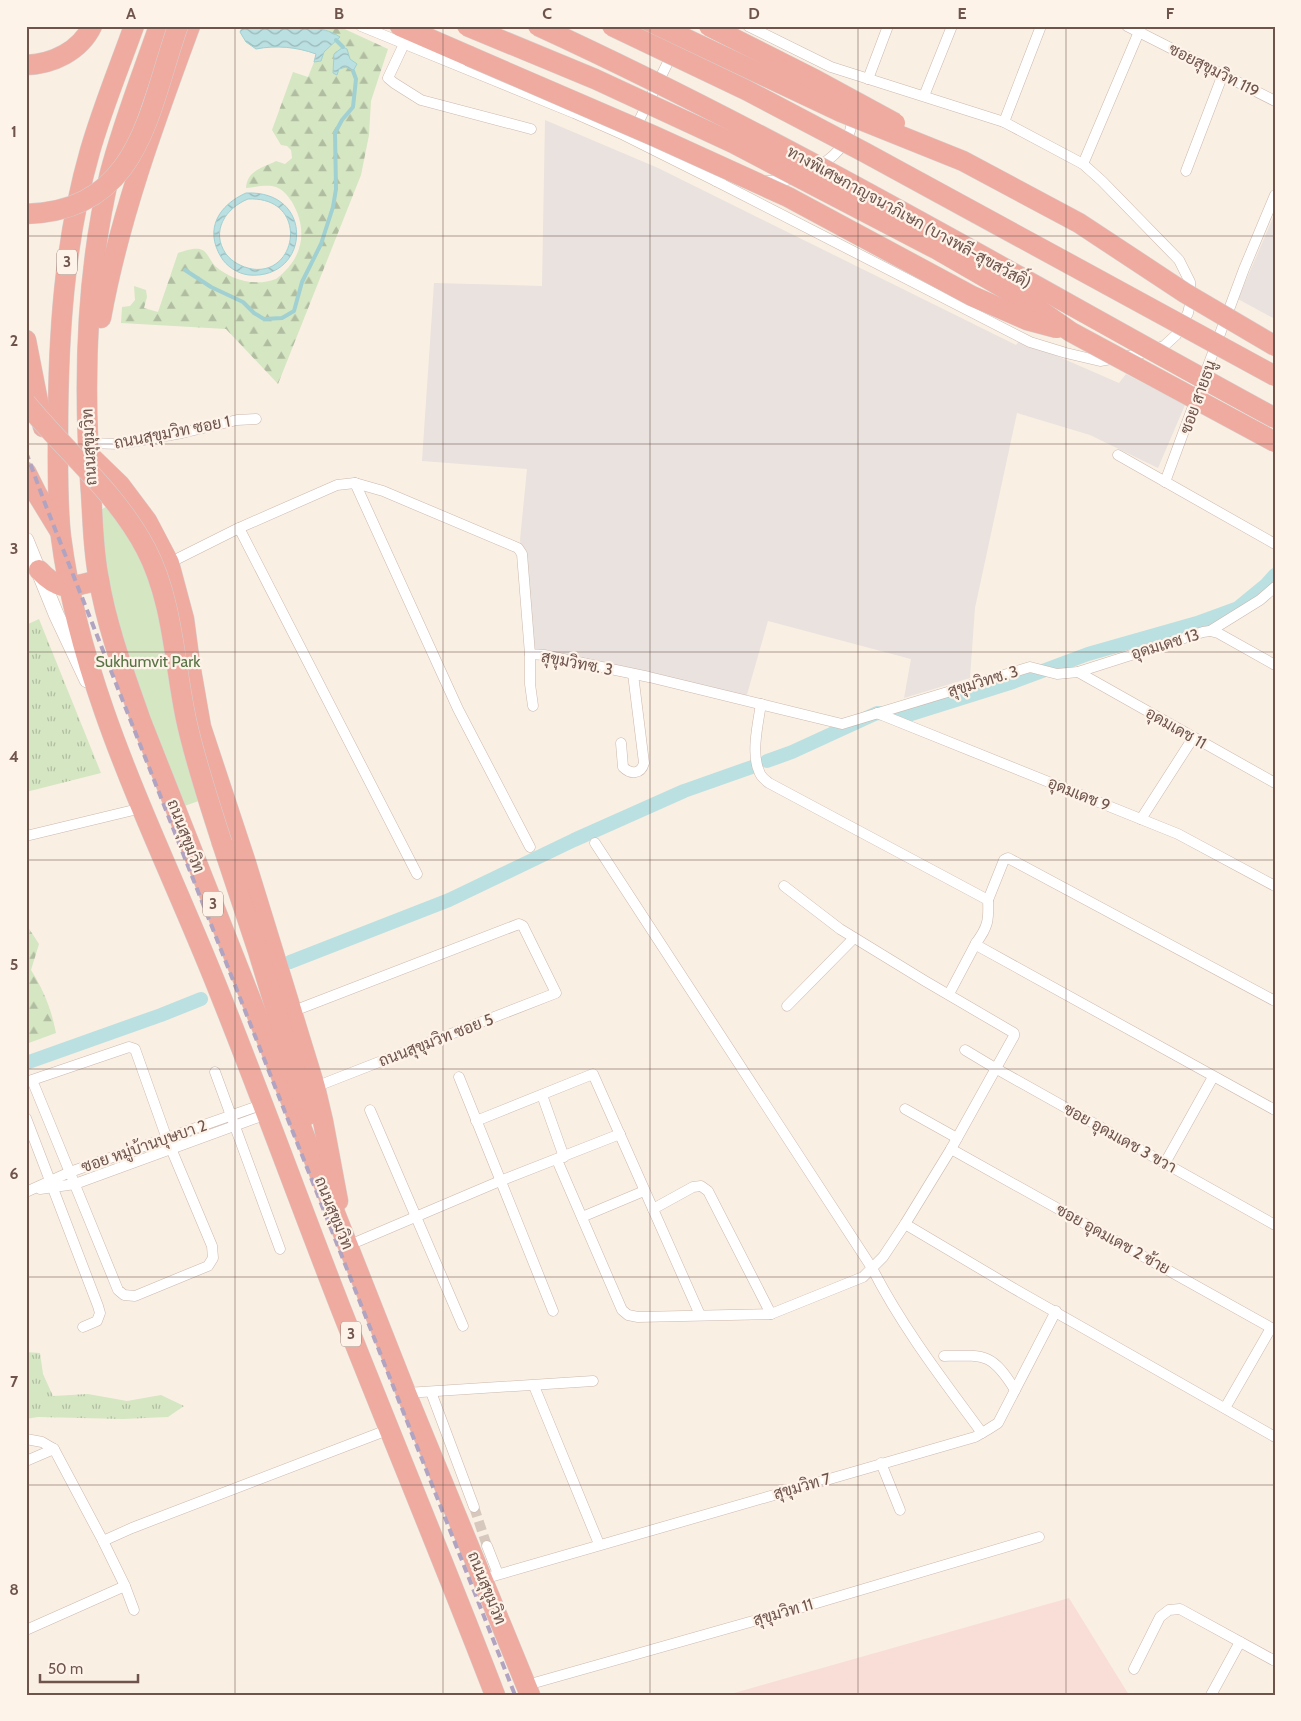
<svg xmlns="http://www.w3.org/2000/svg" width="1301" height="1721" font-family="Cabin,Sarabun,sans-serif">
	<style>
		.commercial { fill: #f9ded8 }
		.industrial { fill: #e9e2de }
		.grass { fill: url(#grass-tufts) }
		.forest { fill: url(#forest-firs) }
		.park { fill: #d5e6c3 }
		.water { fill: url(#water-waves); stroke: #a1d0d2; fill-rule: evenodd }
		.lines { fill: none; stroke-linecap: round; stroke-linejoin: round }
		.stream { stroke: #a1d0d2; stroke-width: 4 }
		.canal { stroke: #bae0e1; stroke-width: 14 }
		.street-tunnel { stroke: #d7c8bd; stroke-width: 10; stroke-dasharray: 10 5; stroke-linecap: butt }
		.street-casing { stroke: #ccb8ae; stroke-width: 11 }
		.secondary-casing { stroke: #ceb7ac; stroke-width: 16 }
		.highway-casing { stroke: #d7cfcd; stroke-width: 21 }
		.street { stroke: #fff; stroke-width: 10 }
		.secondary { stroke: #fff; stroke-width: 15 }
		.highway { stroke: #efaba0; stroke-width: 20 }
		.rail { stroke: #b0a4c2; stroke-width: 4; stroke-dasharray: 8 5; stroke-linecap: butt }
		.highway-bridge-casing { stroke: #d7cfcd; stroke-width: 21; stroke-linecap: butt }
		.highway-bridge { stroke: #efaba0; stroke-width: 20 }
		.grid { fill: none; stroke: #6f544c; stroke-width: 1; stroke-opacity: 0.55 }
		.labels { text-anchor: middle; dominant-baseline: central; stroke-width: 4.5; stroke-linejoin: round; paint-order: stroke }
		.shield { fill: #fdf3e9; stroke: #9a847b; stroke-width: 1 }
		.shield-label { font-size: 15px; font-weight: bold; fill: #6f544c }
		.street-label { font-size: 16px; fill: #6f544c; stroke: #fdf3e9 }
		.park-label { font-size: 16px; fill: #587445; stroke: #fdf3e9 }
		.neatline { fill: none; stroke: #6f544c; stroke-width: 2 }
		.grid-label { font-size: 16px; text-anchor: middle; font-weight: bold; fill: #6f544c }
	</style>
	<defs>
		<pattern id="grass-tufts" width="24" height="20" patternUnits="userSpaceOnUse" patternTransform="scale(1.25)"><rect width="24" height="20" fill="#d5e6c3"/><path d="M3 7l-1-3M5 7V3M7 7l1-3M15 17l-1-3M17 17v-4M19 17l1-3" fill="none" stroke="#b1bda1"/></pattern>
		<pattern id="forest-firs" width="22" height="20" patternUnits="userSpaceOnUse" patternTransform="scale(1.25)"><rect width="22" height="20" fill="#d5e6c3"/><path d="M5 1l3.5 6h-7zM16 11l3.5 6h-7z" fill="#b1bda1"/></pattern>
		<pattern id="water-waves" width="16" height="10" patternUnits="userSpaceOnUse" patternTransform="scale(1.25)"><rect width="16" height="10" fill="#bae0e1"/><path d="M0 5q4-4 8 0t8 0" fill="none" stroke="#9bb8b9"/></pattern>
	</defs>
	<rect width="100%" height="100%" fill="#faefe3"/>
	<path class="commercial" d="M1069 1598 1129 1695H727Z"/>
	<g class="industrial">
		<path d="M545 120 658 168 1016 345 1020 340 1119 383 1126 374 1185 405 1158 468 1090 435 1017 413 975 608 970 678 904 698 911 659 768 621 746 698 532 651 520 540 527 469 422 461 434 283 542 286Z"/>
		<path d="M1275 213V319L1238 299Z"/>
	</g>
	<g class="grass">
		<path d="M39 619 101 773 26 792V625Z"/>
		<path d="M26 1352 40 1353 43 1374 53 1396 88 1394 127 1401 161 1395 184 1406 168 1417 123 1419 38 1417 26 1419Z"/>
	</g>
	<g class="forest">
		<path d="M311 26H338L388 49 371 101 369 135 361 175 278 384 226 329 121 323 122 307 130 306 135 300 134 286 146 290 147 297 144 308 158 312 178 253C185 251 197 246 204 251 208 254 211 262 215 266 231 280 255 287 276 279 279 277 282 274 284 272 305 252 306 226 292 202 287 195 285 191 276 187 268 184 255 187 246 188 247 170 263 168 276 161L285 164 292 158 291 150 287 146 281 145 272 130 293 72 308 77 314 62 321 61 324 52 339 37C328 29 323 31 311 26Z"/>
		<path d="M26 924 39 944 31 970C44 991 51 1008 56 1033L26 1044Z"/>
	</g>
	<path class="park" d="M115 502 147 551 207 798 176 809 141 721 93 514Z"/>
	<g class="water">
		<path d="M243 26H311C323 31 328 29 340 37L324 52 321 61 314 62 316 54C297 47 276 45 256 49L246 42 240 32Z"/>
		<path d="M343 47 347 49 350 59 357 64 353 71 346 67 339 69 337 75 333 73 334 54Z"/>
		<path d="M246 193C316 190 310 280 249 275 238 274 226 266 221 257 204 229 219 205 246 193ZM248 199C309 196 299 276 252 269 242 267 232 262 226 254 210 231 226 208 248 199Z"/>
	</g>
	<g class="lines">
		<g class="stream">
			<path d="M336 40 343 47"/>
			<path d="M185 270 211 287 243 302 254 313 264 319 282 318 294 311 302 282 321 244 333 207 336 189 335 133 342 120 353 107 356 79 353 71"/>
		</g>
		<g class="canal">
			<path d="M767 761 792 752 877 713 908 715 1013 682 1088 654 1197 623 1238 608 1266 585 1275 575"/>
			<path d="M290 962 449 900 574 840 684 791 755 766"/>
			<path d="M26 1063 161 1015 201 999"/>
		</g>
		<path class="street-tunnel" d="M474 1507 487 1546"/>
		<defs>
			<g id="street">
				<path d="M361 26 574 113 624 135 716 181H721"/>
				<path d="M1127 26 1275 101"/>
				<path d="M404 44 388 78 394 83 421 100 531 129"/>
				<path d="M868 79 888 26"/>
				<path d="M924 96 952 26"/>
				<path d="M1004 122 1041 26"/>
				<path d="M634 131 673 52"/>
				<path d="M1083 164 1141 27"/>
				<path d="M818 167C837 155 853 139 852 116"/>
				<path d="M1186 171 1223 74"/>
				<path d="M716 181 1030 342 1066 353 1100 361 1139 354 1164 346 1176 335 1188 313 1191 300 1190 282 1179 260 1102 181 1083 164 1004 122 831 67 748 26"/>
				<path d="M763 181 787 180 796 177"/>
				<path d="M88 443 120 444 182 433 237 420 256 419"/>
				<path d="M1118 455 1275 544"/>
				<path d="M1165 482 1244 269 1275 195"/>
				<path d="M355 483 458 709 530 847"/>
				<path d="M239 528 417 874"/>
				<path d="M169 563 239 528 337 485 355 483 383 491 518 548 522 554 530 654 544 655 649 677 842 724 1030 667 1057 674 1078 672 1203 632 1210 631 1218 633 1275 665"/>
				<path d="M1210 631 1260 600 1275 587"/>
				<path d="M530 654V684L533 706"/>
				<path d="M1078 672 1275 783"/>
				<path d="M761 704C758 723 751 754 759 771 760 776 765 780 769 783L988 900C989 920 988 927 976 943L978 946 1275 1110"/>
				<path d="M877 713 1178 834 1275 886"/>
				<path d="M621 743 623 767C631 775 641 774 644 763L633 674"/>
				<path d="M1141 819 1193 738"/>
				<path d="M26 836 142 808"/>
				<path d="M595 843 872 1268C902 1327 943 1380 982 1433"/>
				<path d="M988 900 1004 860 1008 858 1275 1001"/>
				<path d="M949 994 976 943"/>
				<path d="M787 1006 854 938"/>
				<path d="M291 1012 519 924 523 926 556 993 315 1087"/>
				<path d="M965 1050 995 1068 1275 1225"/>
				<path d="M215 1072 280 1249"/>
				<path d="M459 1077 553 1311"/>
				<path d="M26 1082 32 1080 129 1047 135 1049 167 1139 212 1246 213 1258 208 1266 135 1296 124 1295 118 1290 32 1080"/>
				<path d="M542 1095 564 1157"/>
				<path d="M905 1109 957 1138"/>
				<path d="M370 1110 463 1326"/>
				<path d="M26 1118 98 1306 100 1313 97 1321 83 1327"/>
				<path d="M476 1121 593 1074 700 1315"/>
				<path d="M951 1149 1275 1330"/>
				<path d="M557 1160 622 1310 628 1315 638 1317 771 1314 863 1277 883 1257 905 1224 951 1149 1014 1036V1033L925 981 840 929 784 886"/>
				<path d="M1165 1163 1213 1077"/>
				<path d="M40 1189 75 1184 267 1114"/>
				<path d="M26 1192 70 1172 264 1104"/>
				<path d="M653 1209 693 1187 701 1186 708 1191 771 1314"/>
				<path d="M582 1217 644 1191"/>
				<path d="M905 1224 1013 1288 1275 1437"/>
				<path d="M347 1246 500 1181 620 1134"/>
				<path d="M944 1356C985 1355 992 1353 1015 1390"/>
				<path d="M534 1386 599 1544"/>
				<path d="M431 1392 474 1507"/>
				<path d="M406 1393 593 1381"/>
				<path d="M1225 1408 1271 1328"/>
				<path d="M26 1439 42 1442 54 1449"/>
				<path d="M26 1461 54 1449 103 1541 132 1528 390 1429"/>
				<path d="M881 1463 900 1510"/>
				<path d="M103 1541 125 1586 134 1610"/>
				<path d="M487 1546 498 1574"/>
				<path d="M483 1579 975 1437 987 1430 998 1423 1056 1311"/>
				<path d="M26 1630 125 1586"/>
				<path d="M1134 1669 1160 1617 1169 1610 1180 1609 1275 1661"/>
				<path d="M527 1685 810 1605 1039 1537"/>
				<path d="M1211 1695 1240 1642"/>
			</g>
			<path id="secondary" d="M26 540 56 614 87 680"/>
			<g id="highway">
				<path d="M134 26C119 68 102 109 90 151 64 242 58 337 58 431 58 466 57 502 61 537 81 693 156 835 214 979 258 1088 298 1199 341 1309 392 1438 445 1565 495 1695"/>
				<path d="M159 26C142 75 123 123 110 173 85 277 83 387 91 493 93 522 93 551 99 580 107 628 125 675 141 721L406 1393 530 1695"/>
				<path d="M400 26 469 56"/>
				<path d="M641 26 674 40"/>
				<path d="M26 65C53 64 80 51 92 26"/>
				<path d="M101 318C119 218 155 121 190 26"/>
				<path d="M26 340 43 427"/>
				<path d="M88 454 120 485 147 521 169 563 184 619 190 664 201 727 245 860 315 1087 323 1121 338 1201"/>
				<path d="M26 472 37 494 59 530"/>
				<path d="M39 570C60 593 71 587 99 580"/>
				<path d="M222 843 258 951 308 1115"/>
			</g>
		</defs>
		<use href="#street" class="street-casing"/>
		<use href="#secondary" class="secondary-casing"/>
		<use href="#highway" class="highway-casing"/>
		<use href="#street" class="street"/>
		<use href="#secondary" class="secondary"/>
		<use href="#highway" class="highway"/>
		<path class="rail" d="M26 452 44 501 515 1695"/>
		<defs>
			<g id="highway-bridge">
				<path d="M467 26 595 79 733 143 938 250 1028 302 1071 332 1275 442"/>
				<path d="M538 26C791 142 1030 285 1275 418"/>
				<path d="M612 26 746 90 864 152 1275 376"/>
				<path d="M659 26 841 112 963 161 1079 223 1185 293 1275 346"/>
				<path d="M709 26 814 79 895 123"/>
				<path d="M469 56 654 136 788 197 972 296 1027 320 1057 328"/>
				<path d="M26 214C140 211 148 111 178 26"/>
				<path d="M26 403C66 452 116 492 146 549 173 601 174 662 186 719 195 761 209 802 222 843"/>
			</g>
		</defs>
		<use href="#highway-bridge" class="highway-bridge-casing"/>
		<use href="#highway-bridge" class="highway-bridge"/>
	</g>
	<path class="grid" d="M235 26V1695M443 26V1695M650 26V1695M858 26V1695M1066 26V1695M26 236H1275M26 444H1275M26 652H1275M26 860H1275M26 1069H1275M26 1277H1275M26 1485H1275"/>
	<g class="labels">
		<g class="shield">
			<rect x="57" y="249.5" width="20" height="25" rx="4"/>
			<rect x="203" y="891.5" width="20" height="25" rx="4"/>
			<rect x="341" y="1321.5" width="20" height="25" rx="4"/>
		</g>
		<g class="shield-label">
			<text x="67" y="262">3</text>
			<text x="213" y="904">3</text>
			<text x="351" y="1334">3</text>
		</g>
		<g class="street-label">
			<text transform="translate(1214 70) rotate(27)">ซอยสุขุมวิท 119</text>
			<text transform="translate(909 217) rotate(29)">ทางพิเศษกาญจนาภิเษก (บางพลี-สุขสวัสดิ์)</text>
			<text transform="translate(1198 397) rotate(-70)">ซอย สายธนู</text>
			<text transform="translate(172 432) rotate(-11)">ถนนสุขุมวิท ซอย 1</text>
			<text transform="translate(89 447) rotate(-93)">ถนนสุขุมวิท</text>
			<text transform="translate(1165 644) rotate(-17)">อุดมเดช 13</text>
			<text transform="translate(577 663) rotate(11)">สุขุมวิทซ. 3</text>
			<text transform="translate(983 681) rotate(-17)">สุขุมวิทซ. 3</text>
			<text transform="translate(1176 728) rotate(30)">อุดมเดช 11</text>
			<text transform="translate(1079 794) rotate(22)">อุดมเดช 9</text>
			<text transform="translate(186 836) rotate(69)">ถนนสุขุมวิท</text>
			<text transform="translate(436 1040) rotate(-21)">ถนนสุขุมวิท ซอย 5</text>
			<text transform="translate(1120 1138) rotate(29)">ซอย อุดมเดช 3 ขวา</text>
			<text transform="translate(144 1146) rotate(-19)">ซอย หมู่บ้านบุษบา 2</text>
			<text transform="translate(334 1213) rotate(68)">ถนนสุขุมวิท</text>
			<text transform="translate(1113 1239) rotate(29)">ซอย อุดมเดช 2 ซ้าย</text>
			<text transform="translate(802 1486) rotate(-16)">สุขุมวิท 7</text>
			<text transform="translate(487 1588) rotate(68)">ถนนสุขุมวิท</text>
			<text transform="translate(783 1612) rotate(-16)">สุขุมวิท 11</text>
		</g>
		<g class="park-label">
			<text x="148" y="661">Sukhumvit Park</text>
		</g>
	</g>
	<rect width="1301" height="1721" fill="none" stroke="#fdf3e9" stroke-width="55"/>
	<path d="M40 1674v8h98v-8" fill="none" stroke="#6f544c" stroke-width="2.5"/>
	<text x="48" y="1674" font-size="15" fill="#6f544c" stroke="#fdf3e9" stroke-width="4" paint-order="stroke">50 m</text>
	<rect x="28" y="28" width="1246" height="1666" class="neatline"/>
	<g class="grid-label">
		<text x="131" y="19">A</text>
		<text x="339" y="19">B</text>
		<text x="547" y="19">C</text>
		<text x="754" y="19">D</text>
		<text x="962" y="19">E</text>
		<text x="1170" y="19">F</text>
		<text x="14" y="137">1</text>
		<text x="14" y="346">2</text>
		<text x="14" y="554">3</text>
		<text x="14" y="762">4</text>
		<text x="14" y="970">5</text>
		<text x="14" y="1179">6</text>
		<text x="14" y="1387">7</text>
		<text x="14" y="1595">8</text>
	</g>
</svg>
